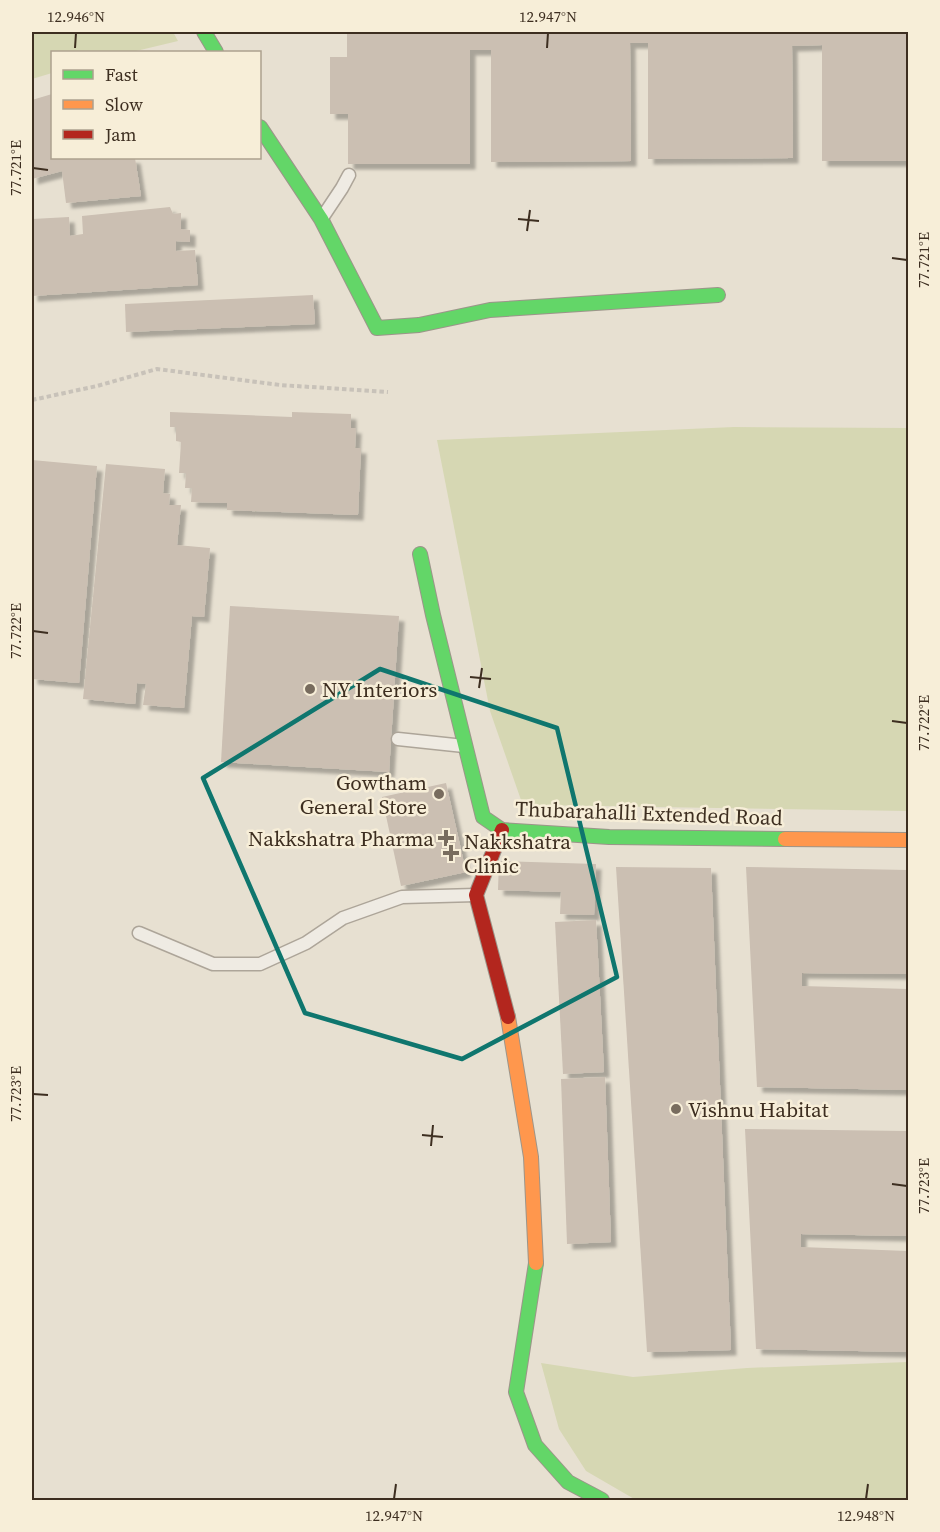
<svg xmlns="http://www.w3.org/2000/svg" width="940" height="1532" font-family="'Source Serif 4',serif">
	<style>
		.green { fill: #d6d7b3 }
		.building { fill: #cbbfb2; filter: url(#shadow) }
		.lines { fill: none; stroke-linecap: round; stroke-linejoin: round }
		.lane-casing { stroke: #ada599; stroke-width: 15 }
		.fast-casing { stroke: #9c958a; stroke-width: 16 }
		.slow-casing { stroke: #9c958a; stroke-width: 16 }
		.jam-casing { stroke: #9c958a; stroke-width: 16 }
		.path { stroke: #c8c2b9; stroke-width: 4; stroke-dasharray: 4.5 3; stroke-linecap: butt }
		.lane { stroke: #efebe3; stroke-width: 12 }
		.fast { stroke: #63d668; stroke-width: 14 }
		.slow { stroke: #ff974d; stroke-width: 14 }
		.jam { stroke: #b3261e; stroke-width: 14 }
		.marked { fill: none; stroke: #0f766e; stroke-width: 4.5; stroke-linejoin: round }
		.ticks { fill: none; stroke: #3d2e20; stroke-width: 2 }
		.poi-dot { fill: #786c5e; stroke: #f7eed8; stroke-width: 2 }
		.labels { text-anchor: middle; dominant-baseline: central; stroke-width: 5; stroke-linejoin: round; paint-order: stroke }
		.poi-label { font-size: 21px; fill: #3d2e20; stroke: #f7eed8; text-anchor: start }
		.street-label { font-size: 21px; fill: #3d2e20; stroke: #f7eed8 }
		.neatline { fill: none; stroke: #3d2e20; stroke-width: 2 }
		.ticks-label { font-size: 15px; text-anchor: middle; fill: #3d2e20 }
	</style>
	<defs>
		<filter id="shadow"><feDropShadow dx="5.5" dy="5.5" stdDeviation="1.5" flood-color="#0004"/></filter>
	</defs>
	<rect width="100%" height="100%" fill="#e7e0d1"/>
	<g class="green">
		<path d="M32 32H173L178 41 132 52H52V73L32 79Z"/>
		<path d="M734 427 908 428V811L534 805 521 800 490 711 437 440Z"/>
		<path d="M908 1362V1500H636L586 1471 559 1429 541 1363 633 1377 747 1368Z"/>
	</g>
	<g class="building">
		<path d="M347 32H908V161H822V45L792 46 793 158 648 159V43H630L631 161 491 162V50H470V164H348V114H330V57H347Z"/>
		<path d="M52 94V158H135L141 196 66 203 62 171 32 179V100Z"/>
		<path d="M170 207 173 214 181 213V229L190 230V242L176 241V251L195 250 198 285 32 296V219L69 217 70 236 83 234 82 216Z"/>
		<path d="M313 295 315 324 126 332 125 304Z"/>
		<path d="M170 412 292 417V412L351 414V428H356L355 448H361L358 515 227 510V503L191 502 192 488H185L186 473H179L181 442 176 441V427H170Z"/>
		<path d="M32 460 97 466 79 683 32 679Z"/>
		<path d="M106 464 165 469 163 493 170 494 169 505H181L177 545 210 548 204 617 192 616 184 708 143 705 146 684 137 683 135 704 83 699Z"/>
		<path d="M230 606 399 616 389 772 221 762Z"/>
		<path d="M446 783 466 872 401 886 382 797Z"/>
		<path d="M499 861 596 864 594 915 560 914 561 892 498 890Z"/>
		<path d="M616 867 711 868 731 1350 647 1352Z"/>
		<path d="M746 867 908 870V974L802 973V986L908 989V1090L757 1087Z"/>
		<path d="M596 920 604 1072 563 1074 555 922Z"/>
		<path d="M605 1077 611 1242 567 1244 561 1079Z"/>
		<path d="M745 1129 908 1131V1236L801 1234V1247L908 1251V1352L756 1349Z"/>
	</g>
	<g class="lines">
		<defs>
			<g id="lane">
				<path d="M322 218 342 188 349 175"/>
				<path d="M398 739 464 746"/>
				<path d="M139 933 213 964H260L306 943 343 918 402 897 476 895"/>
			</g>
			<g id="fast">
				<path d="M204 32 216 52"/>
				<path d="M260 127 321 219 377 328 419 325 490 310 718 295"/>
				<path d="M420 554 433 615 483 817 502 830 609 837 785 839"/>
				<path d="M536 1263 516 1392 535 1445 568 1482 602 1500"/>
			</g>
			<g id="slow">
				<path d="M785 839 908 840"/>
				<path d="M508 1017 531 1157 536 1263"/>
			</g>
			<path id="jam" d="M502 830 476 895 508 1017"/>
		</defs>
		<use href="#lane" class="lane-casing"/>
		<use href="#fast" class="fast-casing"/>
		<use href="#slow" class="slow-casing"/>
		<use href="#jam" class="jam-casing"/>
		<path class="path" d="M32 400 97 386 157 369 280 385 388 392"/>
		<use href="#lane" class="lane"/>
		<use href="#fast" class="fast"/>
		<use href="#slow" class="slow"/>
		<use href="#jam" class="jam"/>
	</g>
	<path class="marked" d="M380 669 557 728 617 977 462 1059 305 1013 203 778Z"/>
	<path class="ticks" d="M75 48 76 33M547 48 548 33M33 168 48 170M518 219 539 221M527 231 530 210M892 258 907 260M33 631 48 633M470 677 491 679M479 688 482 668M892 721 907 723M33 1094 48 1095M422 1135 443 1137M431 1146 433 1125M892 1184 907 1186M394 1499 396 1484M866 1499 868 1484"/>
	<g class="poi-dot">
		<circle cx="310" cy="689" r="6"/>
		<circle cx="439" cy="794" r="6"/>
		<path d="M443 829h6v6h6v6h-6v6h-6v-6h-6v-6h6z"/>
		<path d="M448 844h6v6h6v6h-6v6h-6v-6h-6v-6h6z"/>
		<circle cx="676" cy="1109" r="6"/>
	</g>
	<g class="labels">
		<g class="poi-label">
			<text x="322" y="689">NY Interiors</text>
			<text x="427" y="782" text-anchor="end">Gowtham<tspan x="427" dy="24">General Store</tspan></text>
			<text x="434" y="838" text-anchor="end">Nakkshatra Pharma</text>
			<text x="464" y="841">Nakkshatra<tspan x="464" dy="24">Clinic</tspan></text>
			<text x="688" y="1109">Vishnu Habitat</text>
		</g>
		<g class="street-label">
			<text transform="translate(649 813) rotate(2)">Thubarahalli Extended Road</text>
		</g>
	</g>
	<rect width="940" height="1532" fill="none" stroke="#f7eed8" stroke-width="66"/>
	<rect x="51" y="51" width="210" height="108" fill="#f7eed8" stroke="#ada18e" stroke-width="1.5"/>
	<rect x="63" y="70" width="30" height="9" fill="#63d668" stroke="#ada18e" stroke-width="1.5"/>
	<text x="105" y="81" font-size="18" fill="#3d2e20">Fast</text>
	<rect x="63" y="100" width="30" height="9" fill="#ff974d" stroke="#ada18e" stroke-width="1.5"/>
	<text x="105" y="111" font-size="18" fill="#3d2e20">Slow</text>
	<rect x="63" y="130" width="30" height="9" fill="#b3261e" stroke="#ada18e" stroke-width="1.5"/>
	<text x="105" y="141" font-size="18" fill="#3d2e20">Jam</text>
	<rect x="33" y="33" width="874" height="1466" class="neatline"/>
	<g class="ticks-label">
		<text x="76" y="22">12.946°N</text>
		<text x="548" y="22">12.947°N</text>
		<text transform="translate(16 168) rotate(-90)" y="5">77.721°E</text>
		<text transform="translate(924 260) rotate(-90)" y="5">77.721°E</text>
		<text transform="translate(16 631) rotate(-90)" y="5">77.722°E</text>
		<text transform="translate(924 723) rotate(-90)" y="5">77.722°E</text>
		<text transform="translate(16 1094) rotate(-90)" y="5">77.723°E</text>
		<text transform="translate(924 1186) rotate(-90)" y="5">77.723°E</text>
		<text x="394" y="1521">12.947°N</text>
		<text x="866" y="1521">12.948°N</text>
	</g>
</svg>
